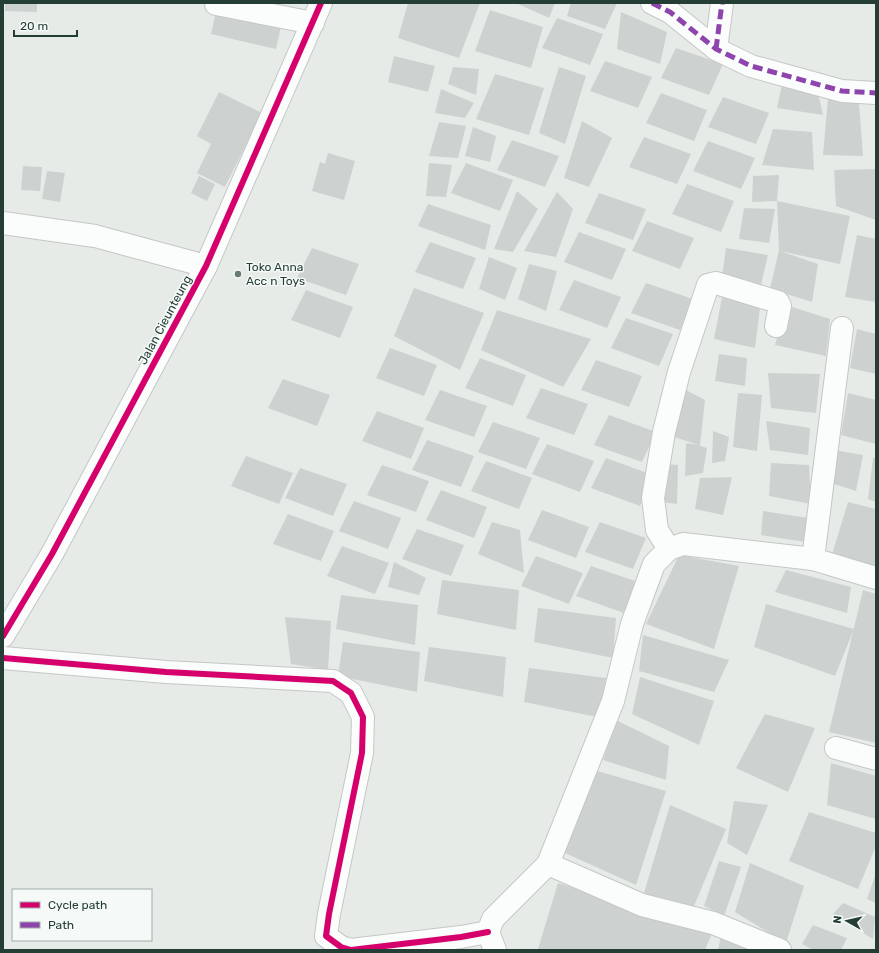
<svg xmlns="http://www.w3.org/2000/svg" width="879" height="953" font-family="Rubik,sans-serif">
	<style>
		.building { fill: #cdd2d0 }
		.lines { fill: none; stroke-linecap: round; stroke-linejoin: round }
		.minor-casing { stroke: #c3c8c5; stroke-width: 24 }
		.tertiary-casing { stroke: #c3c8c5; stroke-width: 24 }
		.minor { stroke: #fbfcfc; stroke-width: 22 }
		.tertiary { stroke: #fbfcfc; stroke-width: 22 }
		.quiet { stroke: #8e44ad; stroke-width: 5; stroke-dasharray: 10 5; stroke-linecap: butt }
		.cycleway-casing { stroke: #f5f9f7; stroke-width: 8 }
		.cycleway { stroke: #d6006c; stroke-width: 6 }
		.poi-dot { fill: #687b74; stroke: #f5f9f7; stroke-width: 1.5 }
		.labels { text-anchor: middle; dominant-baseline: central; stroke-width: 3; stroke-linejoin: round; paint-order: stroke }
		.poi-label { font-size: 12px; fill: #243e35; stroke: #f5f9f7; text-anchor: start }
		.street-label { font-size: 12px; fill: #243e35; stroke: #f5f9f7 }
	</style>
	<rect width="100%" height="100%" fill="#e6ebe8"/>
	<g class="building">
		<path d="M5 3H37V12L5 11Z"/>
		<path d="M408 3H480L459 58 398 38Z"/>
		<path d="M516 3H555L549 18Z"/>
		<path d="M571 3H617L605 29 567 16Z"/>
		<path d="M217 7 282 22 276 49 211 34Z"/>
		<path d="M490 10 543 27 531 68 475 51Z"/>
		<path d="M621 12 667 32 660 64 617 49Z"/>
		<path d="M557 18 603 34 590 65 542 48Z"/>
		<path d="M676 48 723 64 709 95 661 78Z"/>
		<path d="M394 56 435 66 428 92 388 82Z"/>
		<path d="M605 61 652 77 638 108 590 91Z"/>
		<path d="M453 67 479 69 476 95 448 84Z"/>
		<path d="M559 67 586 76 565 144 539 133Z"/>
		<path d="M495 74 544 88 529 135 476 119Z"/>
		<path d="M782 84 818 93 823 115 777 108Z"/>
		<path d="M441 89 474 103 465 118 435 113Z"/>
		<path d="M219 92 262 113 225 187 197 173 211 144 197 136Z"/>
		<path d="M661 93 707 110 694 141 646 123Z"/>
		<path d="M723 97 769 113 756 144 708 127Z"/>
		<path d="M828 98 859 103 863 156 823 155Z"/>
		<path d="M582 121 612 138 589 187 564 178Z"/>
		<path d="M439 122 466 126 458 158 429 156Z"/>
		<path d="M473 127 496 136 490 162 465 156Z"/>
		<path d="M773 129 812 132 814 170 762 165Z"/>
		<path d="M644 137 691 154 677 184 629 167Z"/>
		<path d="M512 140 559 156 545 187 497 170Z"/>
		<path d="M708 141 755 158 741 189 693 171Z"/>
		<path d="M328 153 355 161 344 200 312 191 320 162 325 164Z"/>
		<path d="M429 163 452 165 446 197 426 196Z"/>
		<path d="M466 163 513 180 500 211 451 193Z"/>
		<path d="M23 166 42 167 40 191 21 190Z"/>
		<path d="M876 169V220L836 206 834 170Z"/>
		<path d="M47 171 65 173 60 202 42 199Z"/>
		<path d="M779 175 777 201 752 202 753 176Z"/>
		<path d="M199 176 215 184 207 201 191 193Z"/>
		<path d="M687 184 734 201 721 232 672 214Z"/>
		<path d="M517 191 538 209 513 252 494 249Z"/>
		<path d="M557 192 573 209 556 257 524 251Z"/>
		<path d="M599 193 646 209 633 240 585 223Z"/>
		<path d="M777 201 850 216 840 264 780 251 818 264 812 302 770 289 779 250Z"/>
		<path d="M428 204 491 225 485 250 418 226Z"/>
		<path d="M744 208 775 209 769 243 739 239Z"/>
		<path d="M647 221 694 238 680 269 632 251Z"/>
		<path d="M579 232 626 249 612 280 564 262Z"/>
		<path d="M857 235 876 239V302L845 297Z"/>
		<path d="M430 242 476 258 463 289 415 272Z"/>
		<path d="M312 248 359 264 346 295 297 278Z"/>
		<path d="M726 248 768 255 760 289 722 277Z"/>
		<path d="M489 257 517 268 505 300 479 289Z"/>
		<path d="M529 264 557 271 546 311 518 299Z"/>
		<path d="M574 280 621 297 607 328 559 310Z"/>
		<path d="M646 283 693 299 680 330 631 313Z"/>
		<path d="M414 288 484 313 460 370 394 336Z"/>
		<path d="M306 290 353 307 340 338 291 320Z"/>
		<path d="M722 297 760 308 755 348 714 339Z"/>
		<path d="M786 305 830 319 826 356 775 345Z"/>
		<path d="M497 310 591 339 563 387 481 350Z"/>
		<path d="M626 318 673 334 659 366 611 348Z"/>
		<path d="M857 329 876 334V374L850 368Z"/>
		<path d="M390 348 437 365 424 396 376 378Z"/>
		<path d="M719 354 747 358 745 386 715 381Z"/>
		<path d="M480 358 526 375 513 406 465 388Z"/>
		<path d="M596 360 642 376 629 407 581 390Z"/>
		<path d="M768 373 820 374 816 413 771 408Z"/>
		<path d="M283 379 330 395 317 426 268 408Z"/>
		<path d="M541 388 588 404 574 435 526 418Z"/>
		<path d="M682 388 705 400 700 446 707 448 703 473 685 476 686 443 699 445 668 435Z"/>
		<path d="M440 390 487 406 474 437 425 420Z"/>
		<path d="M738 393 762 395 757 451 733 447Z"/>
		<path d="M848 393 876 400V444L841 435Z"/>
		<path d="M377 411 424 428 411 459 362 441Z"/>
		<path d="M609 415 656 432 642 462 594 445Z"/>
		<path d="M766 421 810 428 808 455 770 450Z"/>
		<path d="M493 422 540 438 526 469 478 452Z"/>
		<path d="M713 431 729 437 725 461 712 463Z"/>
		<path d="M427 440 474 456 461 487 412 470Z"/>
		<path d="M547 444 594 461 580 492 532 474Z"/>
		<path d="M834 450 863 455 856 491 831 483Z"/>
		<path d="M246 456 293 473 279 504 231 486Z"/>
		<path d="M606 458 653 475 640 506 591 488Z"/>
		<path d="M873 458H876V502L868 499Z"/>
		<path d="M486 461 532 478 519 509 471 491Z"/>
		<path d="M771 463 809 465 811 504 769 496Z"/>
		<path d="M664 464 678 465 677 504 663 502Z"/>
		<path d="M382 465 429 481 416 512 367 495Z"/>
		<path d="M300 468 347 484 333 516 285 498Z"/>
		<path d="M732 477 723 515 695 509 700 478Z"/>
		<path d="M441 490 487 507 474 538 426 520Z"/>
		<path d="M354 501 401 518 388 549 339 531Z"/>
		<path d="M848 502 876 509V569L831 558Z"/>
		<path d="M542 510 589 527 576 558 528 540Z"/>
		<path d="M763 511 808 518 805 542 761 535Z"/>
		<path d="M288 514 334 531 321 561 273 544Z"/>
		<path d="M492 522 520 530 524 573 478 554Z"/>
		<path d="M600 522 646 538 633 569 585 552Z"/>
		<path d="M417 529 464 545 451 576 402 559Z"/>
		<path d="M342 546 389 563 375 594 327 576Z"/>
		<path d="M679 555 739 566 714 649 646 624Z"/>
		<path d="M536 556 583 573 569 604 521 586Z"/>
		<path d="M394 562 426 578 419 595 388 587Z"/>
		<path d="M591 566 638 582 624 613 576 596Z"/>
		<path d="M786 570 851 587 847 613 775 592Z"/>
		<path d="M442 580 519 590 516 630 437 614Z"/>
		<path d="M863 590 876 594V743L829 732Z"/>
		<path d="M341 595 418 605 415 645 336 629Z"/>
		<path d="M766 604 854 629 835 676 754 647Z"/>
		<path d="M538 608 616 618 613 658 534 642Z"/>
		<path d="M285 617 331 621 328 670 291 664Z"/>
		<path d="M643 635 729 660 714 692 639 671Z"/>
		<path d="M343 642 420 652 417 692 338 676Z"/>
		<path d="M429 647 506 657 503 697 424 681Z"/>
		<path d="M529 668 606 678 602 718 524 702Z"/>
		<path d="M640 677 714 701 699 745 632 714Z"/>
		<path d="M765 714 815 728 788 792 736 768Z"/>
		<path d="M616 720 669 746 666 780 603 760Z"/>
		<path d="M831 763 876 776V819L827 805Z"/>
		<path d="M594 770 666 791 636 885 565 853Z"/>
		<path d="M734 801 768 805 747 855 727 843Z"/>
		<path d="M670 805 726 829 692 911 644 893Z"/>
		<path d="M809 812 876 833V846L858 889 789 861Z"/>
		<path d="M719 861 741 867 724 916 704 906Z"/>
		<path d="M750 863 804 886 786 943 735 912Z"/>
		<path d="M876 873V903L867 899Z"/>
		<path d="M558 883 713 931 705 950H540L538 949Z"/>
		<path d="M843 903 875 917 873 939 832 915Z"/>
		<path d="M813 925 847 938 841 950H813L802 944Z"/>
		<path d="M721 936 757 950H718Z"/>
	</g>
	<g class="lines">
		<defs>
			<g id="minor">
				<path d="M652 3 670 12 716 49 751 66 842 91 876 93"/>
				<path d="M216 4 313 23"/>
				<path d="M716 49 722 3"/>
				<path d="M3 223 95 236 206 266"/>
				<path d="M669 549 657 530 653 498 664 432 679 372 708 285 716 283 778 302 780 306 776 326"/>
				<path d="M813 559 842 328"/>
				<path d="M3 658 166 672 333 681 351 693 363 717 362 753 329 914 326 936 341 947 351 950 461 937 488 932"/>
				<path d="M836 748 876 759"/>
				<path d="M548 864 642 905 713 923 780 950"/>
				<path d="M495 950 488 932 493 919 548 864 613 701 632 624 654 564 669 549 683 544 813 559 876 578"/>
			</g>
			<path id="tertiary" d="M3 636 52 554 206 266 321 3"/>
		</defs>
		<use href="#minor" class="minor-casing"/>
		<use href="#tertiary" class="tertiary-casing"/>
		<use href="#minor" class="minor"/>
		<use href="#tertiary" class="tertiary"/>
		<g class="quiet">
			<path d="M652 3 670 12 716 49 751 66 842 91 876 93"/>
			<path d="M716 49 722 3"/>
		</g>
		<defs>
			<g id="cycleway">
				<path d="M3 636 52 554 206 266 321 3"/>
				<path d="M3 658 166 672 333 681 351 693 363 717 362 753 329 914 326 936 341 947 351 950 461 937 488 932"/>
			</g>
		</defs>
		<use href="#cycleway" class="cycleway-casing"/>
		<use href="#cycleway" class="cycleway"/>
	</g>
	<circle class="poi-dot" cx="238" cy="274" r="4"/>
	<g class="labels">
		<g class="poi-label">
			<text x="246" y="267">Toko Anna<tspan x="246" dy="14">Acc n Toys</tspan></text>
		</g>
		<g class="street-label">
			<text transform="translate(165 320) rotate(-62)">Jalan Cieunteung</text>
		</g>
	</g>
	<rect width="879" height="953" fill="none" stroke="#243e35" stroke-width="8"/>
	<rect x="12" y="889" width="140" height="52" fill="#f5f9f7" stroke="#a1aea9"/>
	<rect x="20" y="902" width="20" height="6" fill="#d6006c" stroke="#a1aea9"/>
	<text x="48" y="909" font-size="12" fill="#243e35">Cycle path</text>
	<rect x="20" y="922" width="20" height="6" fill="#8e44ad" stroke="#a1aea9"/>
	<text x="48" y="929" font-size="12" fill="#243e35">Path</text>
	<g transform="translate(847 921) rotate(278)" stroke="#f5f9f7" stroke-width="3" paint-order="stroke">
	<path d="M0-3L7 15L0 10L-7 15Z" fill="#243e35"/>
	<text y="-6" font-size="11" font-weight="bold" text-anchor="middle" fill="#243e35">N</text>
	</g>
	<path d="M14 30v6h63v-6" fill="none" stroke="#243e35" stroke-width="2"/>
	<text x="20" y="30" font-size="12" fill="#243e35" stroke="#f5f9f7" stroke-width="3" paint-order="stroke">20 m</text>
</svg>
